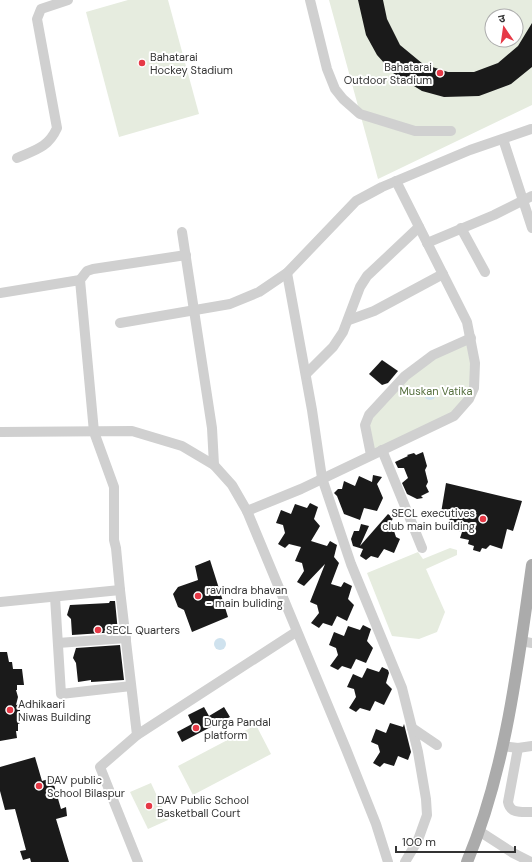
<svg xmlns="http://www.w3.org/2000/svg" width="532" height="862" font-family="'DM Sans','Noto Sans Devanagari',sans-serif">
	<style>
		.green { fill: #e6ecdf; fill-rule: evenodd }
		.water { fill: #cfe2ee }
		.building { fill: #1a1a1a }
		.lines { fill: none; stroke-linecap: round; stroke-linejoin: round }
		.minor { stroke: #d0d0d0; stroke-width: 10 }
		.major { stroke: #ababab; stroke-width: 12 }
		.poi-dot { fill: #e63946; stroke: #fff; stroke-width: 1.5 }
		.labels { text-anchor: middle; dominant-baseline: central; stroke-width: 4; stroke-linejoin: round; paint-order: stroke }
		.poi-label { font-size: 11px; fill: #333; stroke: #fff; text-anchor: start }
		.park-label { font-size: 11px; fill: #56703f; stroke: #fff }
	</style>
	<rect width="100%" height="100%" fill="#fff"/>
	<g class="green">
		<path d="M128 0H168L199 114 119 137 86 12Z"/>
		<path d="M329 0H532V105L378 179ZM492 16H516V40H492Z"/>
		<path d="M470 339 474 388 461 409 371 455 369 415 405 376Z"/>
		<path d="M450 548 457 550V555L426 569 445 612 437 632 419 639 392 636 367 573 418 552 423 559Z"/>
		<path d="M256 725 271 754 193 795 178 766Z"/>
		<path d="M151 783 168 820 148 829 130 792Z"/>
	</g>
	<g class="water">
		<circle cx="430" cy="394" r="6"/>
		<circle cx="220" cy="644" r="6"/>
	</g>
	<g class="building">
		<path d="M358 0H383L387 19 400 45 423 64 448 72H474L498 63 518 46 532 23V67L511 84 479 96 444 97 422 91 393 73 377 55 366 35Z"/>
		<path d="M382 360 398 371 388 383 382 385 369 374Z"/>
		<path d="M423 452 427 466 425 470 428 482 426 486 429 492 421 496 423 498 417 499 407 494 402 483 408 478 404 468H398L395 462 408 456 407 455 414 453 416 455Z"/>
		<path d="M373 475 382 477 377 484 383 498 377 511 364 508 360 520 344 514 337 496 334 493 338 489H342L344 481 355 486 359 476 372 482Z"/>
		<path d="M446 483 522 501 513 531 507 529 502 549 490 545 486 549 482 548 480 552 473 550 474 546 468 544 469 540 460 538 462 532H458L459 526 449 523 450 516 441 513Z"/>
		<path d="M310 503 318 507 314 519 320 526 311 541 327 546 330 541 337 545 334 557 339 563 331 584 341 587 344 582 352 586 348 599 354 605 347 621 337 616 332 626 323 623 319 628 311 623 319 613 317 605 310 602 325 564 304 586 297 582 304 571 302 563 295 561 301 547 289 544 285 548 278 544 285 533 283 525 276 523 281 510 291 514 295 504 307 508Z"/>
		<path d="M388 514 393 518 390 525 394 531 396 537 400 539 394 553 384 549 378 558 371 556 366 560 360 556 363 549 353 546 351 539 354 531H359L361 524 369 526 360 546Z"/>
		<path d="M210 560 228 617 192 632 184 610 178 607 173 594 178 587 198 580 195 566Z"/>
		<path d="M110 601H115L118 632 72 635 71 619 67 615 70 605 109 603Z"/>
		<path d="M363 625 371 629 367 641 373 648 366 663 356 659 351 669 342 666 338 670 330 666 338 655 336 648 329 645 334 632 344 636 348 626 360 630Z"/>
		<path d="M120 645 124 680 91 682V680L78 682 76 663 73 658 76 648Z"/>
		<path d="M0 652H7L9 662H12L13 669H22L24 685H17V690H16L18 697 16 705 20 704V723L18 724V731H16L17 738 0 741Z"/>
		<path d="M382 667 388 670 389 673 386 683 392 689 384 705 375 701 370 711 360 708 356 712 349 708 356 697 354 689 347 687 353 674 362 678 367 668 379 672Z"/>
		<path d="M204 707 209 716 224 707 230 717 182 742 177 732 192 724 188 715Z"/>
		<path d="M390 723 403 727 404 724 411 752 408 760 398 756 394 766 384 763 380 767 373 763 380 752 378 745 371 742 376 729 386 733Z"/>
		<path d="M35 757 42 781 52 778 61 809 66 807 67 816 56 819 69 862H31L30 858 23 860 20 851 26 850 15 809 5 810 0 791V767Z"/>
	</g>
	<g class="lines">
		<g class="minor">
			<path d="M310 0 327 69 335 89 343 99 360 114 415 131H451"/>
			<path d="M503 139 532 228"/>
			<path d="M17 158C35 150 48 148 57 128L37 19 41 9 68 0"/>
			<path d="M461 228 485 272"/>
			<path d="M182 232 212 428 214 465"/>
			<path d="M427 243 494 215 532 196"/>
			<path d="M287 273 312 410 322 478 351 564 402 688 418 752 426 799 427 815 418 840 405 862"/>
			<path d="M0 293 80 280"/>
			<path d="M349 320 374 311 443 274"/>
			<path d="M120 323 230 304 259 292 287 273 356 201 382 187 470 150 531 129"/>
			<path d="M306 374 333 347 343 332 360 287 367 276 419 227"/>
			<path d="M0 432 132 431 182 446 214 465 232 485 247 511 346 749 376 824 388 862"/>
			<path d="M382 450 422 548"/>
			<path d="M371 455 365 425 369 415 405 376 433 355 471 338"/>
			<path d="M247 511 301 489 454 416 469 399 474 388 475 363 467 322 396 181"/>
			<path d="M120 590 116 548 114 540V487L94 432 80 280 87 271 93 269 186 255"/>
			<path d="M55 597 61 694 131 686"/>
			<path d="M0 602 120 590 137 735"/>
			<path d="M521 641 532 643"/>
			<path d="M58 643 126 638"/>
			<path d="M412 728 437 745"/>
			<path d="M502 746 518 748 532 746"/>
			<path d="M518 748 508 802C510 814 522 812 532 812"/>
			<path d="M479 831 513 853 531 862"/>
			<path d="M138 862 100 767 137 735 296 632"/>
		</g>
		<path class="major" d="M467 862C506 769 518 664 532 565"/>
	</g>
	<g class="poi-dot">
		<circle cx="142" cy="63" r="4"/>
		<circle cx="440" cy="73" r="4"/>
		<circle cx="483" cy="519" r="4"/>
		<circle cx="198" cy="596" r="4"/>
		<circle cx="98" cy="630" r="4"/>
		<circle cx="10" cy="710" r="4"/>
		<circle cx="196" cy="728" r="4"/>
		<circle cx="39" cy="786" r="4"/>
		<circle cx="149" cy="806" r="4"/>
	</g>
	<g class="labels">
		<g class="poi-label">
			<text x="150" y="57">Bahatarai<tspan x="150" dy="13">Hockey Stadium</tspan></text>
			<text x="432" y="67" text-anchor="end">Bahatarai<tspan x="432" dy="13">Outdoor Stadium</tspan></text>
			<text x="475" y="513" text-anchor="end">SECL executives<tspan x="475" dy="13">club main building</tspan></text>
			<text x="206" y="590">ravindra bhavan<tspan x="206" dy="13">- main buliding</tspan></text>
			<text x="106" y="630">SECL Quarters</text>
			<text x="18" y="704">Adhikaari<tspan x="18" dy="13">Niwas Building</tspan></text>
			<text x="204" y="722">Durga Pandal<tspan x="204" dy="13">platform</tspan></text>
			<text x="47" y="780">DAV public<tspan x="47" dy="13">School Bilaspur</tspan></text>
			<text x="157" y="800">DAV Public School<tspan x="157" dy="13">Basketball Court</tspan></text>
		</g>
		<g class="park-label">
			<text x="436" y="391">Muskan Vatika</text>
		</g>
	</g>
	<g transform="translate(504 28) rotate(347)"><circle r="19" fill="#ffffff" stroke="#adadad"/>
	<path d="M0-3L7 15L0 10L-7 15Z" fill="#e63946"/>
	<text y="-6" font-size="11" font-weight="bold" text-anchor="middle" fill="#333333">उ</text>
	</g>
	<path d="M396 846v6h119v-6" fill="none" stroke="#333333" stroke-width="2"/>
	<text x="402" y="846" font-size="12" fill="#333333" stroke="#ffffff" stroke-width="3" paint-order="stroke">100 m</text>
</svg>
